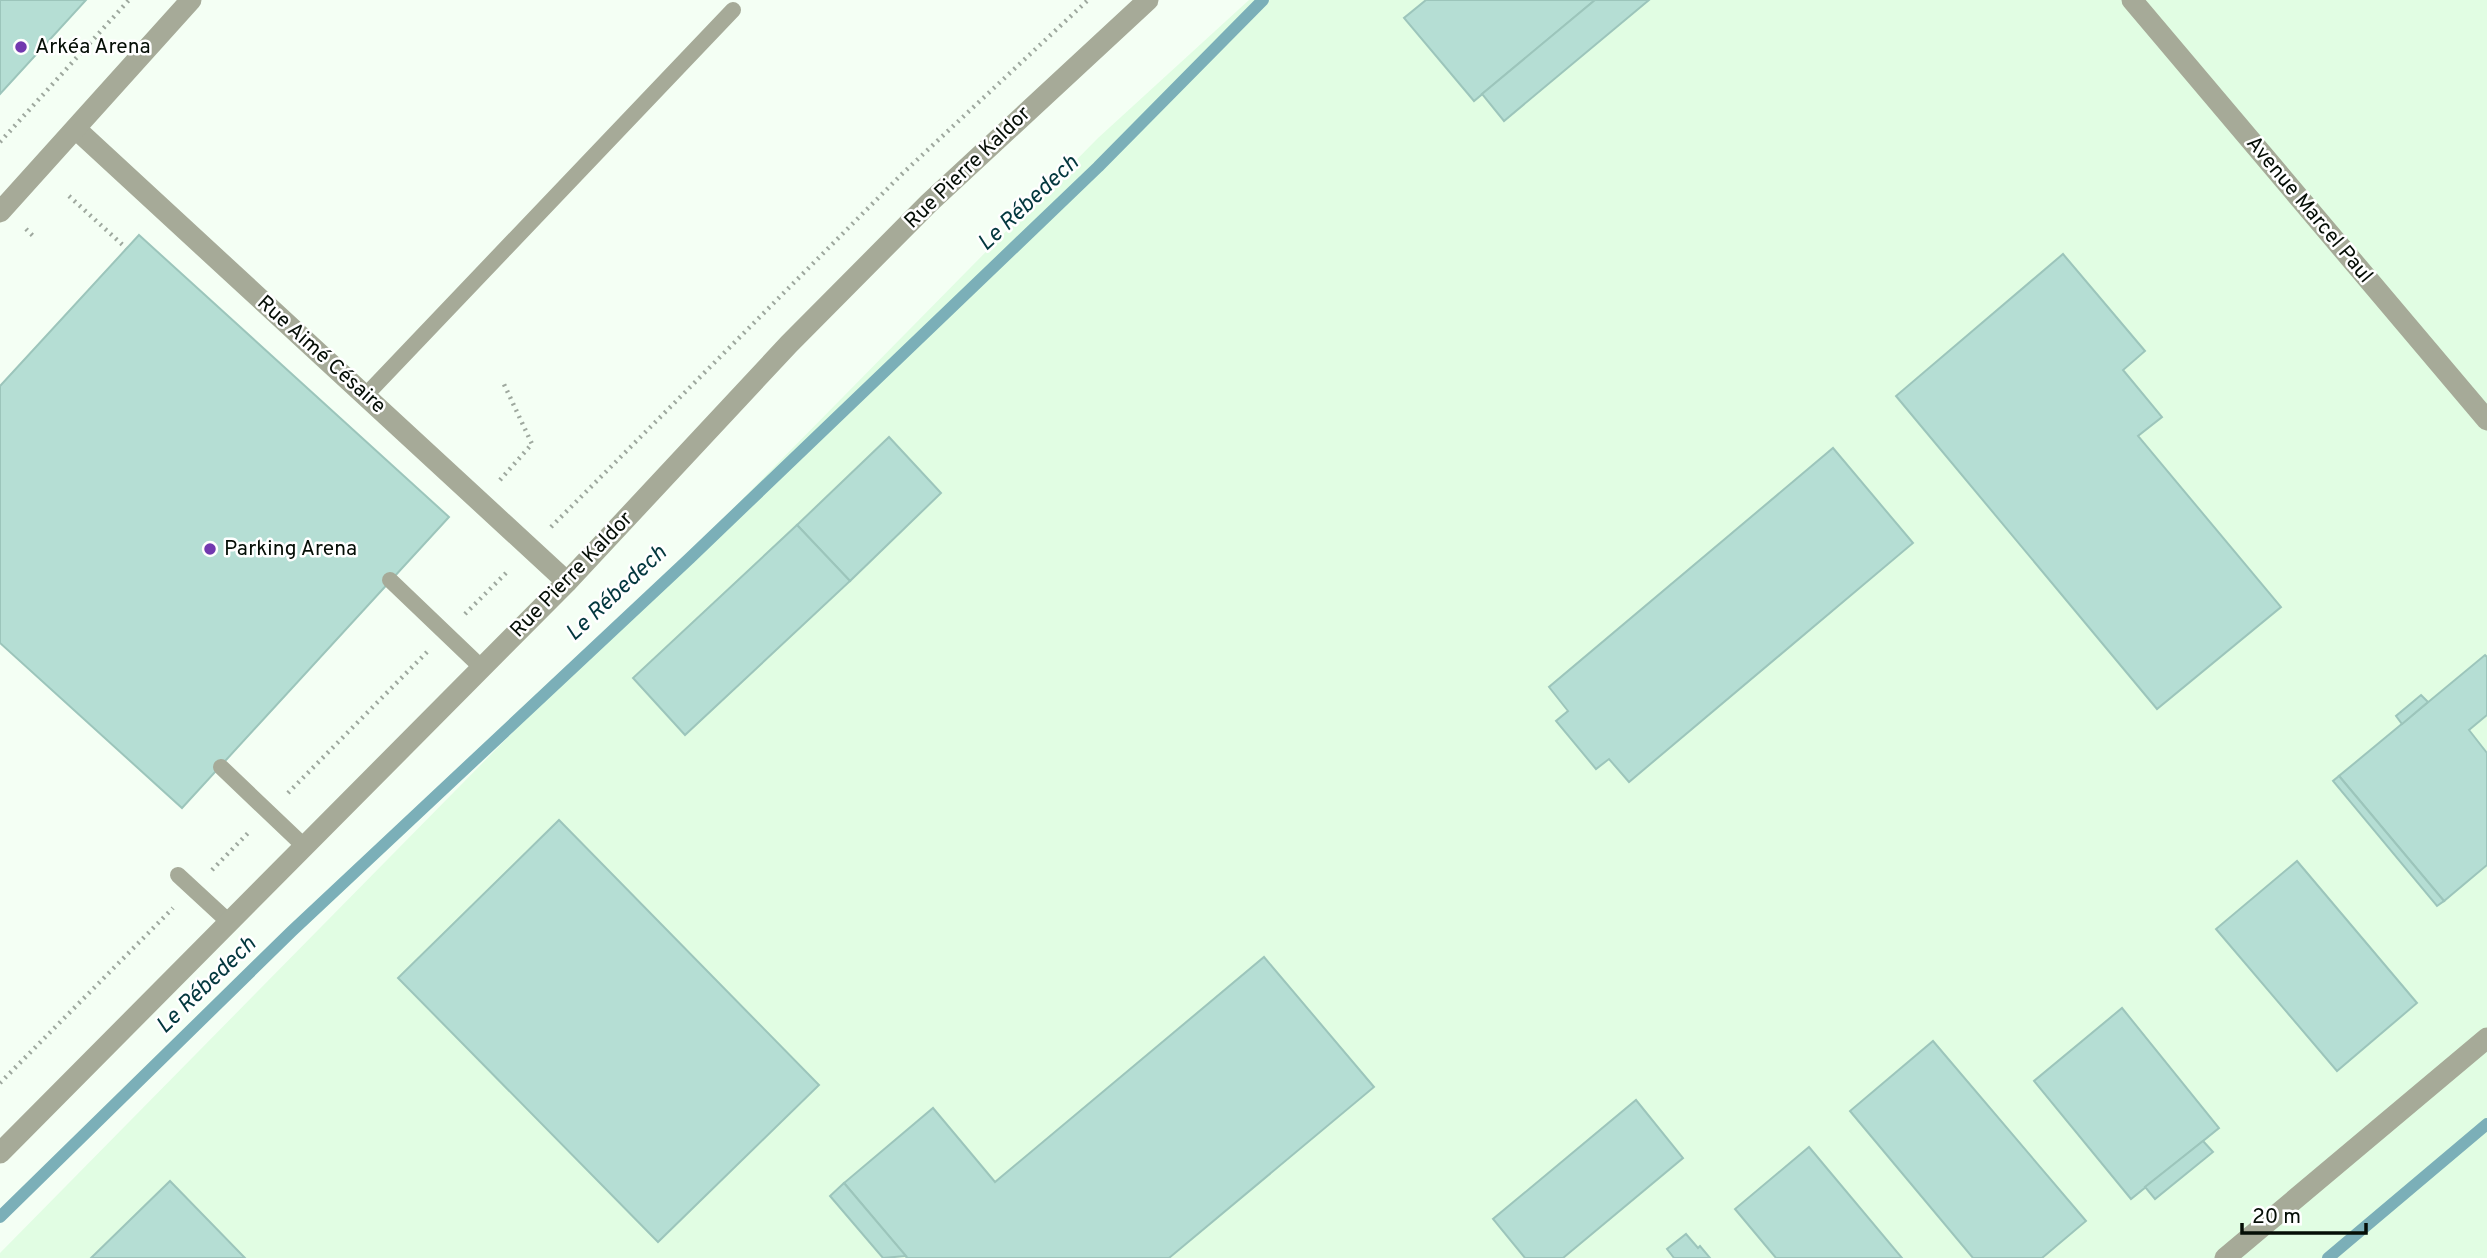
<svg xmlns="http://www.w3.org/2000/svg" width="2487" height="1258" font-family="Overpass,sans-serif">
	<style>
		.built { fill: #e1fde3 }
		.lines { fill: none; stroke-linecap: round; stroke-linejoin: round }
		.stream { stroke: #7bafb8; stroke-width: 12 }
		.building { fill: #b5ded4; stroke: #9cc5bb; stroke-width: 2 }
		.path { stroke: #9ea89e; stroke-width: 4.5; stroke-dasharray: 2 5; stroke-linecap: butt }
		.service { stroke: #a6aa98; stroke-width: 16 }
		.minor { stroke: #a6aa98; stroke-width: 21 }
		.poi-dot { fill: #7239af; stroke: #fff; stroke-width: 2.5 }
		.labels { text-anchor: middle; dominant-baseline: central; stroke-width: 5; stroke-linejoin: round; paint-order: stroke }
		.poi-label { font-size: 21px; fill: #050e06; stroke: #fff; text-anchor: start }
		.street-label { font-size: 21px; fill: #050e06; stroke: #fff }
		.water-label { font-size: 23px; font-style: italic; fill: #03373e; stroke: #fff }
	</style>
	<rect width="100%" height="100%" fill="#f4fff4"/>
	<path class="built" d="M1249 0H2487V1258H0V1253L1098 138Z"/>
	<g class="lines">
		<g class="stream">
			<path d="M0 1217 292 931 690 558 1098 167 1263 0"/>
			<path d="M2328 1258 2487 1124"/>
		</g>
	</g>
	<g class="building">
		<path d="M0 0H86L0 94Z"/>
		<path d="M1426 0H1595L1474 101 1404 18Z"/>
		<path d="M1595 0H1649L1504 121 1482 94Z"/>
		<path d="M139 235 449 517 182 808 0 643V386Z"/>
		<path d="M2063 254 2145 351 2123 370 2162 417 2138 436 2281 607 2157 709 1896 396Z"/>
		<path d="M889 437 941 493 850 581 797 525Z"/>
		<path d="M1833 448 1913 543 1629 782 1609 759 1596 769 1556 721 1568 711 1549 687Z"/>
		<path d="M797 525 850 581 685 735 633 678Z"/>
		<path d="M2485 655 2487 657V715L2469 730 2487 753V865L2444 901 2339 776Z"/>
		<path d="M2421 695 2428 702 2402 724 2396 716Z"/>
		<path d="M2339 776 2444 901 2437 906 2333 781Z"/>
		<path d="M559 820 819 1085 658 1242 398 978Z"/>
		<path d="M2297 861 2417 1003 2337 1071 2216 929Z"/>
		<path d="M1264 957 1374 1087 1169 1258H907L844 1183 933 1108 995 1182Z"/>
		<path d="M2122 1008 2219 1128 2131 1199 2034 1081Z"/>
		<path d="M1933 1041 2086 1221 2042 1258H1973L1850 1111Z"/>
		<path d="M1636 1100 1683 1158 1563 1258H1525L1493 1219Z"/>
		<path d="M2203 1141 2213 1152 2155 1199 2145 1187Z"/>
		<path d="M1809 1147 1902 1258H1776L1735 1209Z"/>
		<path d="M170 1181 245 1258H91Z"/>
		<path d="M844 1183 906 1256 883 1258 830 1196Z"/>
		<path d="M1686 1234 1698 1248 1700 1246 1710 1258H1674L1667 1249Z"/>
	</g>
	<g class="lines">
		<g class="path">
			<path d="M0 142 129 0"/>
			<path d="M69 196 126 248"/>
			<path d="M26 229 33 236"/>
			<path d="M500 480 532 444 502 380"/>
			<path d="M551 527 903 173 1088 0"/>
			<path d="M465 614 509 570"/>
			<path d="M288 793 427 652"/>
			<path d="M212 870 250 831"/>
			<path d="M0 1083 173 908"/>
		</g>
		<g class="service">
			<path d="M365 396 733 10"/>
			<path d="M390 580 482 668"/>
			<path d="M221 767 305 847"/>
			<path d="M178 875 230 923"/>
		</g>
		<g class="minor">
			<path d="M2132 0 2487 420"/>
			<path d="M76 129 567 582"/>
			<path d="M0 212 191 0"/>
			<path d="M0 1153 567 582 789 344 929 203 1148 0"/>
			<path d="M2225 1258 2487 1038"/>
		</g>
	</g>
	<g class="poi-dot">
		<circle cx="21" cy="47" r="7"/>
		<circle cx="210" cy="549" r="7"/>
	</g>
	<g class="labels">
		<g class="poi-label">
			<text x="35" y="47">Arkéa Arena</text>
			<text x="224" y="549">Parking Arena</text>
		</g>
		<g class="street-label">
			<text transform="translate(968 168) rotate(-44)">Rue Pierre Kaldor</text>
			<text transform="translate(2309 210) rotate(50)">Avenue Marcel Paul</text>
			<text transform="translate(321 355) rotate(42)">Rue Aimé Césaire</text>
			<text transform="translate(572 575) rotate(-46)">Rue Pierre Kaldor</text>
		</g>
		<g class="water-label">
			<text transform="translate(1029 204) rotate(-43)">Le Rébedech</text>
			<text transform="translate(617 594) rotate(-43)">Le Rébedech</text>
			<text transform="translate(207 986) rotate(-44)">Le Rébedech</text>
		</g>
	</g>
	<path d="M2242 1223v10h124v-10" fill="none" stroke="#050e06" stroke-width="3.5"/>
	<text x="2252" y="1223" font-size="21" fill="#050e06" stroke="#ffffff" stroke-width="5" paint-order="stroke">20 m</text>
</svg>
